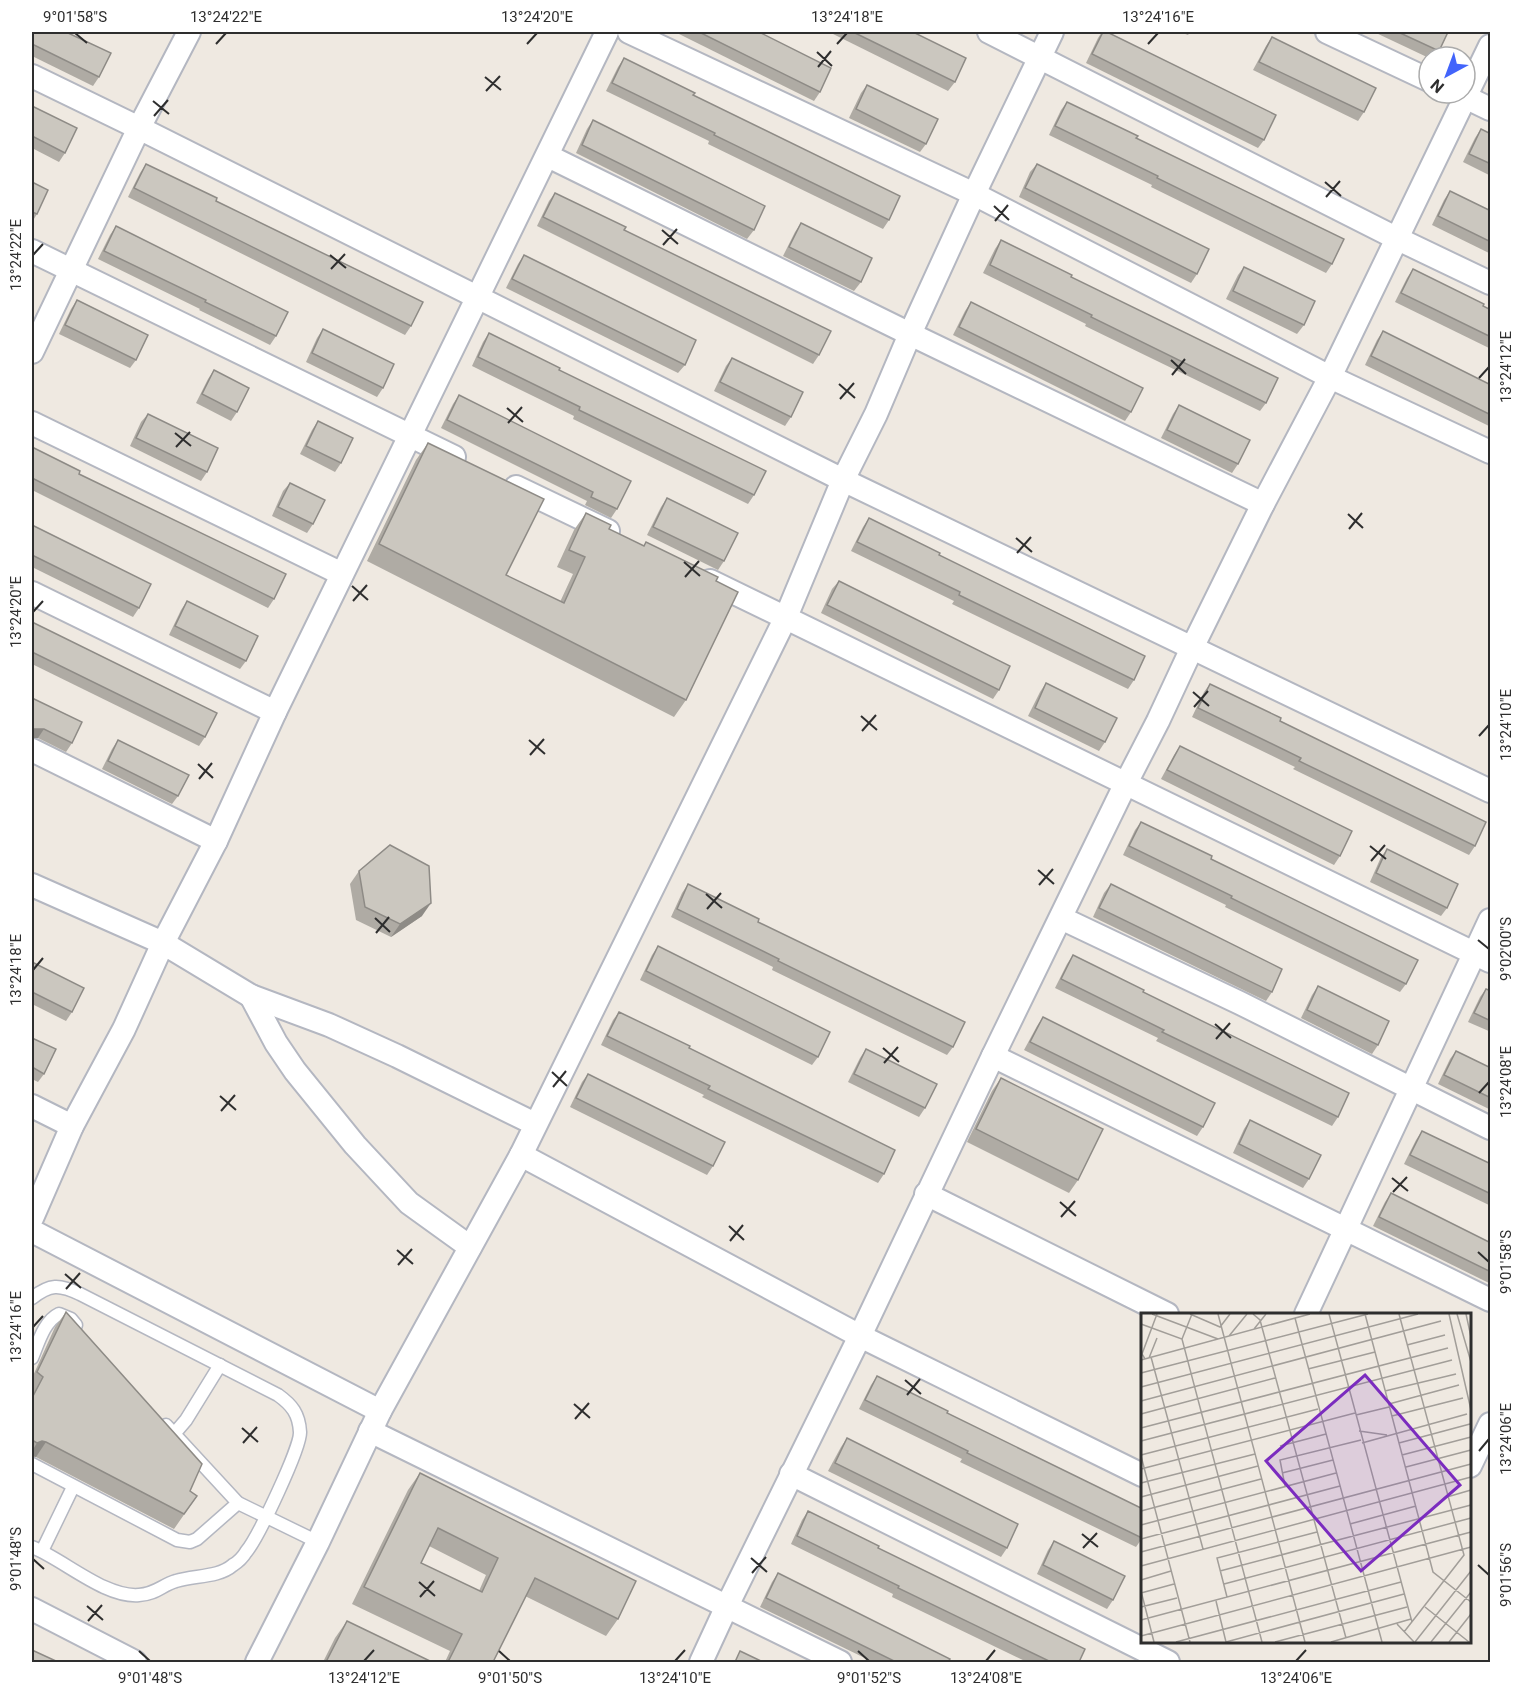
<svg xmlns="http://www.w3.org/2000/svg" width="1522" height="1694" font-family="Roboto,sans-serif">
	<style>
		.lines { fill: none; stroke-linecap: round; stroke-linejoin: round }
		.lane-casing { stroke: #b4b7c1; stroke-width: 15 }
		.street-casing { stroke: #b4b7c1; stroke-width: 26 }
		.lane { stroke: #fff; stroke-width: 12 }
		.street { stroke: #fff; stroke-width: 22 }
		.wall { fill: #afaba4; fill-rule: evenodd }
		.shaded-wall { fill: #8e8b86 }
		.building { fill: #cbc7bf; stroke: #8e8b86; stroke-width: 1.5; fill-rule: evenodd }
		.ticks { fill: none; stroke: #2e2e2e; stroke-width: 2 }
		.inset-road { fill: none; stroke: #a29e99; stroke-width: 1.5 }
		.view { fill: #7b2cbf; fill-opacity: 0.15; stroke: #7b2cbf; stroke-width: 3 }
		.inset-edge { fill: none; stroke: #2e2e2e; stroke-width: 3 }
		.neatline { fill: none; stroke: #2e2e2e; stroke-width: 2 }
		.ticks-label { font-size: 15px; text-anchor: middle; fill: #2e2e2e }
	</style>
	<rect width="100%" height="100%" fill="#efe9e1"/>
	<g class="lines">
		<defs>
			<g id="lane">
				<path d="M32 1298C50 1284 59 1284 80 1294L278 1395C292 1405 299 1414 300 1432 301 1447 258 1538 246 1552 243 1557 238 1562 233 1565 218 1578 194 1575 176 1581 162 1585 156 1594 139 1595 105 1598 63 1559 32 1547"/>
				<path d="M32 1358C38 1344 44 1321 59 1314L71 1319 76 1325"/>
				<path d="M174 1434 186 1420 220 1365"/>
				<path d="M32 1464 177 1540 190 1542 197 1539 238 1503 166 1425"/>
				<path d="M238 1503 318 1542"/>
				<path d="M42 1551 73 1487"/>
			</g>
			<g id="street">
				<path d="M629 32 974 194 1330 377 1490 452"/>
				<path d="M989 32 1398 239 1490 283"/>
				<path d="M1327 32 1429 80"/>
				<path d="M32 76 139 128 843 480 1490 791"/>
				<path d="M1457 93 1490 109"/>
				<path d="M548 156 910 334 1263 504"/>
				<path d="M32 251 454 457"/>
				<path d="M32 352 139 128 189 32"/>
				<path d="M32 423 342 574"/>
				<path d="M516 487 608 531"/>
				<path d="M710 581 1490 961"/>
				<path d="M32 593 275 712"/>
				<path d="M32 750 216 841"/>
				<path d="M32 885 163 943 251 996 329 1025 397 1056 535 1124"/>
				<path d="M1061 918 1240 1003 1490 1128"/>
				<path d="M251 996 276 1043 295 1071 355 1145 409 1203 470 1247"/>
				<path d="M993 1056 1490 1300"/>
				<path d="M32 1106 72 1126"/>
				<path d="M521 1155 860 1336 1142 1475"/>
				<path d="M926 1194 1167 1314"/>
				<path d="M32 1218 72 1126 124 1029 163 943 216 841 275 712 607 32"/>
				<path d="M32 1231 380 1411"/>
				<path d="M1306 1314 1490 920"/>
				<path d="M370 1431 840 1662"/>
				<path d="M1470 1466 1490 1424"/>
				<path d="M791 1474 1168 1662"/>
				<path d="M32 1609 135 1662"/>
				<path d="M257 1662 318 1542 380 1411 521 1155 786 617 843 480 876 414 910 334 974 194 1052 32"/>
				<path d="M701 1662 726 1608 860 1336 993 1056 1125 785 1158 721 1192 648 1263 504 1330 377 1490 46"/>
			</g>
		</defs>
		<use href="#lane" class="lane-casing"/>
		<use href="#street" class="street-casing"/>
		<use href="#lane" class="lane"/>
		<use href="#street" class="street"/>
	</g>
	<g class="wall">
		<path d="M32 32H66L99 77 93 86 32 56Z"/>
		<path d="M675 32H759L820 92 814 101Z"/>
		<path d="M829 32H913L955 82 948 91Z"/>
		<path d="M1102 32 1264 140 1258 148 1086 63 1098 38Z"/>
		<path d="M1180 32H1190L1188 35Z"/>
		<path d="M1374 32H1448L1439 51 1435 57H1429V58Z"/>
		<path d="M1272 37 1364 112 1358 121 1253 70 1266 46Z"/>
		<path d="M624 58 889 220 883 229 708 144 709 141 606 91 618 67Z"/>
		<path d="M867 85 926 144 920 152 849 118 861 93Z"/>
		<path d="M1067 102 1332 264 1326 273 1151 187 1152 185 1049 135 1061 110Z"/>
		<path d="M32 106 65 153 59 162 32 148Z"/>
		<path d="M593 120 754 230 747 239 576 153 587 129Z"/>
		<path d="M1481 129 1491 134V176L1463 162 1475 138Z"/>
		<path d="M146 164 216 201 411 326 405 335 128 197 140 173Z"/>
		<path d="M1037 164 1197 274 1191 283 1019 197 1030 172Z"/>
		<path d="M32 182 37 214 32 222Z"/>
		<path d="M1450 191 1491 211V254L1432 225 1444 200Z"/>
		<path d="M555 193 624 230 819 355 813 364 537 226 549 201Z"/>
		<path d="M801 223 861 282 854 291 783 256 795 232Z"/>
		<path d="M116 226 276 336 270 345 199 310 200 309 98 259 110 235Z"/>
		<path d="M1001 240 1071 277 1266 403 1260 411 1085 326 1086 324 983 273 995 249Z"/>
		<path d="M524 255 685 365 678 373 506 288 518 264Z"/>
		<path d="M1244 267 1304 325 1297 334 1226 299 1238 275Z"/>
		<path d="M1413 269 1491 310V349L1395 302 1407 278Z"/>
		<path d="M77 300 136 360 130 368 59 334 71 309Z"/>
		<path d="M971 302 1131 412 1125 421 953 335 965 311Z"/>
		<path d="M323 329 383 388 377 397 306 362 317 338Z"/>
		<path d="M1383 331 1491 385V427L1365 365 1377 340Z"/>
		<path d="M489 333 559 370 754 495 748 504 573 419 574 416 472 366 483 342Z"/>
		<path d="M732 358 791 417 785 426 714 391 726 366Z"/>
		<path d="M214 370 237 412 231 421 196 403 208 379Z"/>
		<path d="M459 395 617 509 611 518 585 505 587 501 441 428 453 404Z"/>
		<path d="M1179 405 1238 464 1232 473 1161 438 1173 414Z"/>
		<path d="M148 414 207 472 201 481 130 446 141 422Z"/>
		<path d="M318 421 341 463 335 472 300 454 312 430Z"/>
		<path d="M428 443 506 575 560 602 573 574 557 567 574 530 586 513 609 529 644 546 646 542 716 581 686 700 674 717 367 561 416 460Z"/>
		<path d="M32 447 79 474 274 599 268 608 32 490Z"/>
		<path d="M290 483 313 524 307 533 272 516 283 491Z"/>
		<path d="M667 498 724 561 718 570 647 535 661 507Z"/>
		<path d="M869 518 939 555 1134 680 1128 689 952 604 954 601 851 551 863 527Z"/>
		<path d="M32 525 139 608 133 617 32 567Z"/>
		<path d="M839 581 999 690 993 699 821 613 832 589Z"/>
		<path d="M187 601 246 661 240 669 169 635 181 610Z"/>
		<path d="M32 622 205 737 199 746 32 664Z"/>
		<path d="M1046 683 1105 742 1099 751 1028 716 1040 692Z"/>
		<path d="M1210 684 1280 721 1475 846 1469 855 1293 769 1295 767 1192 717 1204 692Z"/>
		<path d="M32 698 72 743 66 752 38 738H32Z"/>
		<path d="M118 740 178 796 172 804 102 769 112 749Z"/>
		<path d="M1180 746 1340 856 1334 865 1161 779 1174 755Z"/>
		<path d="M1141 822 1211 859 1406 984 1400 992 1225 907 1226 905 1123 855 1135 830Z"/>
		<path d="M1387 849 1447 908 1441 916 1370 882 1381 857Z"/>
		<path d="M359 871 422 916 391 937 356 920 350 884Z"/>
		<path d="M688 884 758 922 953 1047 947 1055 772 970 773 967 671 917 682 893Z"/>
		<path d="M1111 884 1272 992 1266 1001 1093 917 1104 893Z"/>
		<path d="M658 946 818 1057 812 1065 640 980 652 955Z"/>
		<path d="M1073 955 1338 1117 1332 1126 1156 1041 1158 1038 1055 988 1067 964Z"/>
		<path d="M32 962 72 1012 66 1021 32 1004Z"/>
		<path d="M1318 986 1378 1045 1372 1054 1301 1018 1312 995Z"/>
		<path d="M1486 989 1491 991V1032L1468 1022 1480 997Z"/>
		<path d="M619 1012 689 1048 884 1174 878 1183 702 1097 704 1095 601 1045 613 1020Z"/>
		<path d="M1043 1017 1203 1127 1197 1136 1024 1050 1037 1026Z"/>
		<path d="M32 1038 44 1074 38 1082 32 1079Z"/>
		<path d="M866 1049 925 1108 919 1117 848 1082 860 1058Z"/>
		<path d="M1456 1051 1491 1068V1110L1438 1084 1450 1059Z"/>
		<path d="M588 1074 713 1166 707 1175 570 1107 582 1082Z"/>
		<path d="M1001 1078 1078 1180 1069 1193 967 1142 992 1091Z"/>
		<path d="M1250 1120 1309 1179 1303 1188 1233 1153 1244 1129Z"/>
		<path d="M1422 1131 1491 1164V1206L1404 1164 1416 1140Z"/>
		<path d="M1391 1193 1491 1243V1284L1373 1226 1385 1202Z"/>
		<path d="M66 1312 190 1491 197 1496 174 1529 36 1457 32 1456V1394L33 1392 32 1391V1378L55 1327Z"/>
		<path d="M877 1376 947 1413 1143 1537 1136 1547 960 1462 962 1459 859 1409 871 1385Z"/>
		<path d="M847 1438 1007 1548 1001 1557 828 1471 841 1447Z"/>
		<path d="M420 1473 618 1619 606 1636 525 1596 493 1662H445L450 1651 352 1604 408 1490ZM429 1546 486 1575 479 1591 421 1563Z"/>
		<path d="M808 1511 878 1548 1079 1662H1027L892 1597 893 1594 791 1544 802 1520Z"/>
		<path d="M1054 1541 1113 1600 1107 1609 1037 1574 1048 1550Z"/>
		<path d="M778 1573 948 1662H873L760 1607 772 1582Z"/>
		<path d="M347 1621 432 1662H323L335 1638Z"/>
	</g>
	<g class="shaded-wall">
		<path d="M33 729H44L38 738H32V732Z"/>
		<path d="M431 903 422 916 391 937 400 924Z"/>
		<path d="M42 1441 46 1442 36 1457 32 1456V1451L37 1443Z"/>
	</g>
	<g class="building">
		<path d="M34 32H66L111 53 99 77 32 44V36Z"/>
		<path d="M699 32H759L831 68 820 92Z"/>
		<path d="M853 32H913L966 58 955 82Z"/>
		<path d="M1103 32H1107L1276 115 1264 140 1092 54Z"/>
		<path d="M1398 32H1448L1439 51Z"/>
		<path d="M1272 37 1376 88 1364 112 1259 62Z"/>
		<path d="M624 58 695 93 693 95 900 196 889 220 714 135 715 133 612 83Z"/>
		<path d="M867 85 938 119 926 144 856 109Z"/>
		<path d="M1067 102 1138 136 1136 138 1344 239 1332 264 1157 178 1158 176 1055 126Z"/>
		<path d="M32 106 77 128 65 153 32 136Z"/>
		<path d="M593 120 765 206 754 230 582 145Z"/>
		<path d="M1481 129 1491 134V164L1469 154Z"/>
		<path d="M146 164 217 198 216 201 423 302 411 326 134 188Z"/>
		<path d="M1037 164 1209 249 1197 274 1025 188Z"/>
		<path d="M32 182 48 190 37 214 32 212Z"/>
		<path d="M1450 191 1491 211V242L1438 216Z"/>
		<path d="M555 193 626 227 624 230 831 331 819 355 543 217Z"/>
		<path d="M801 223 872 258 861 282 789 247Z"/>
		<path d="M116 226 288 312 276 336 205 302 206 300 104 251Z"/>
		<path d="M1001 240 1072 275 1071 277 1278 378 1266 403 1091 317 1092 315 990 265Z"/>
		<path d="M524 255 696 340 685 365 512 279Z"/>
		<path d="M1244 267 1315 301 1304 325 1233 291Z"/>
		<path d="M1413 269 1484 304 1483 306 1491 310V337L1401 293Z"/>
		<path d="M77 300 148 335 136 360 65 325Z"/>
		<path d="M971 302 1143 388 1131 412 959 327Z"/>
		<path d="M323 329 394 364 383 388 312 353Z"/>
		<path d="M1383 331 1491 385V415L1371 356Z"/>
		<path d="M489 333 560 368 559 370 766 471 754 495 579 410 580 407 478 357Z"/>
		<path d="M732 358 803 392 791 417 720 382Z"/>
		<path d="M214 370 249 388 237 412 202 394Z"/>
		<path d="M459 395 631 481 617 509 591 497 593 492 447 420Z"/>
		<path d="M1179 405 1250 440 1238 464 1167 430Z"/>
		<path d="M148 414 218 448 207 472 136 438Z"/>
		<path d="M318 421 353 438 341 463 306 446Z"/>
		<path d="M428 443 544 499 506 575 564 603 585 557 569 550 586 513 611 525 609 529 644 546 646 542 718 577 716 581 738 592 686 700 379 544Z"/>
		<path d="M32 447 80 471 79 474 286 574 274 599 32 478Z"/>
		<path d="M290 483 325 500 313 524 278 507Z"/>
		<path d="M667 498 738 533 724 561 653 527Z"/>
		<path d="M869 518 940 553 939 555 1145 656 1134 680 959 595 960 592 857 542Z"/>
		<path d="M32 525 151 584 139 608 32 555Z"/>
		<path d="M839 581 1010 666 999 690 827 605Z"/>
		<path d="M187 601 258 636 246 661 175 626Z"/>
		<path d="M32 622 217 713 205 737 32 652Z"/>
		<path d="M1046 683 1117 718 1105 742 1035 708Z"/>
		<path d="M1210 684 1281 718 1280 721 1486 822 1475 846 1299 761 1301 758 1198 708Z"/>
		<path d="M32 698 82 722 72 743 44 729H33L32 728Z"/>
		<path d="M118 740 189 775 178 796 108 761Z"/>
		<path d="M1180 746 1352 831 1340 856 1167 770Z"/>
		<path d="M1141 822 1212 856 1211 859 1418 960 1406 984 1231 898 1232 896 1129 846Z"/>
		<path d="M390 845 429 866 431 903 400 924 365 907 359 871Z"/>
		<path d="M1387 849 1458 884 1447 908 1376 873Z"/>
		<path d="M688 884 759 919 758 922 965 1022 953 1047 778 961 779 959 677 909Z"/>
		<path d="M1111 884 1282 969 1272 992 1099 908Z"/>
		<path d="M658 946 830 1032 818 1057 646 971Z"/>
		<path d="M1073 955 1144 990 1143 992 1349 1093 1338 1117 1162 1032 1164 1030 1061 979Z"/>
		<path d="M32 962 84 988 72 1012 32 992Z"/>
		<path d="M1318 986 1389 1021 1378 1045 1307 1010Z"/>
		<path d="M1486 989 1491 991V1021L1474 1013Z"/>
		<path d="M619 1012 690 1046 689 1048 895 1150 884 1174 708 1089 710 1086 607 1036Z"/>
		<path d="M1043 1017 1215 1103 1203 1127 1030 1042Z"/>
		<path d="M32 1038 56 1049 44 1074 32 1067Z"/>
		<path d="M866 1049 937 1084 925 1108 854 1074Z"/>
		<path d="M1456 1051 1491 1068V1098L1444 1075Z"/>
		<path d="M588 1074 725 1142 713 1166 576 1098Z"/>
		<path d="M1001 1078 1103 1129 1078 1180 976 1129Z"/>
		<path d="M1250 1120 1321 1155 1309 1179 1239 1144Z"/>
		<path d="M1422 1131 1491 1164V1194L1410 1155Z"/>
		<path d="M1391 1193 1491 1243V1272L1379 1217Z"/>
		<path d="M66 1312 202 1464 190 1491 197 1496 184 1514 46 1442 42 1441 37 1443 32 1440V1398L43 1377 37 1372Z"/>
		<path d="M877 1376 948 1411 947 1413 1143 1509 1142 1538 967 1453 968 1451 865 1400Z"/>
		<path d="M847 1438 1018 1524 1007 1548 835 1463Z"/>
		<path d="M420 1473 636 1581 618 1619 535 1578 493 1662H448L462 1634 364 1587ZM438 1528 498 1558 482 1592 421 1563Z"/>
		<path d="M808 1511 879 1546 878 1548 1085 1649 1079 1662H1051L898 1588 899 1586 797 1536Z"/>
		<path d="M1054 1541 1125 1576 1113 1600 1043 1565Z"/>
		<path d="M778 1573 950 1659 948 1662H896L766 1598Z"/>
		<path d="M347 1621 432 1662H326Z"/>
		<path d="M32 1650 58 1662H32Z"/>
		<path d="M740 1651 763 1662H735Z"/>
	</g>
	<path class="ticks" d="M75 33 87 43M216 44 226 33M527 44 537 33M837 44 847 33M1148 44 1158 33M817 52 832 66M818 67 831 51M485 77 501 90M486 91 500 76M153 101 169 114M154 116 168 100M1325 182 1341 196M1326 197 1340 181M994 206 1009 220M995 221 1008 205M662 230 678 244M663 245 677 229M33 255 43 244M330 255 346 268M331 269 345 254M1171 360 1186 374M1172 375 1185 359M1479 378 1489 367M839 384 855 398M840 399 854 383M507 408 523 422M508 423 522 407M175 433 191 446M176 447 190 432M1348 514 1363 528M1349 529 1362 513M1016 538 1032 552M1017 553 1031 537M684 562 700 576M685 577 699 561M352 586 368 600M353 601 367 585M33 612 43 601M1193 692 1209 706M1194 707 1208 691M861 716 877 730M862 731 876 715M1479 736 1489 725M529 740 545 754M530 755 544 739M198 764 213 778M199 779 212 763M1370 846 1386 859M1371 861 1385 845M1038 870 1054 884M1039 885 1053 869M706 894 722 908M707 909 721 893M375 918 390 932M376 933 389 917M1478 940 1489 949M33 970 43 958M1215 1024 1231 1038M1216 1039 1230 1023M883 1048 899 1062M884 1063 898 1047M552 1072 567 1086M553 1087 566 1071M1479 1093 1489 1082M220 1096 236 1110M221 1111 235 1095M1392 1178 1408 1191M1393 1192 1407 1177M1060 1202 1076 1216M1061 1217 1075 1201M729 1226 744 1240M730 1241 743 1225M397 1250 413 1264M1478 1252 1489 1262M398 1265 412 1249M65 1274 81 1288M66 1289 80 1273M33 1327 43 1316M905 1380 921 1394M907 1395 920 1379M574 1404 590 1418M575 1419 589 1403M242 1428 258 1442M243 1443 257 1427M1479 1451 1489 1439M1082 1534 1098 1547M1083 1548 1097 1533M751 1558 767 1572M33 1559 44 1569M1478 1565 1489 1575M752 1573 766 1557M419 1582 435 1596M420 1597 434 1581M87 1606 103 1620M88 1621 102 1605M139 1651 150 1661M499 1651 510 1661M858 1651 869 1661M364 1661 374 1650M675 1661 685 1650M986 1661 995 1650M1296 1661 1306 1650"/>
	<g transform="translate(1141 1313)">
		<rect width="330" height="330" fill="#efe9e1"/>
		<path class="inset-road" d="M11 1 77 26M49 1 79 14 89 1M77 1 164 329M112 1 119 7 205 325M188 1 271 309M224 1 292 259 330 289M258 1 323 242 263 319M308 1 330 97M316 1 330 49M325 1 330 24M154 5 241 329M0 11 41 26 121 329M113 16 125 1M88 23 106 1M41 26 51 1M266 32 304 22M10 44 62 236M8 45 16 25M4 46 1 41 16 1M0 47 169 1M167 56 234 39M0 60 227 1M0 74 277 1M244 78 315 61M0 88 300 8M248 91 318 72M0 101 134 65M215 102 248 94M251 103 322 85M0 115 307 35M218 118 246 122M0 128 311 47M221 130 326 101M258 130 329 111M139 133 185 121M0 142 177 96M261 142 330 124M0 143 49 329M265 154 330 137M0 156 214 100M141 160 192 147M0 170 114 141M144 173 139 147 220 127M0 184 117 153M306 184 330 177M0 198 120 166M209 211 275 193M0 212 195 160M0 226 199 173M0 239 330 151M0 253 330 164M79 258 330 192M0 267 30 258M83 271 330 205M0 278 13 329M0 280 33 271M86 284 76 245 176 219M75 288 85 329M0 294 36 285M284 294 328 329M0 307 330 219M256 311 273 329M0 323 330 234M35 329 260 269M85 329 263 281M134 329 266 294M190 329 270 306M274 329 330 258M290 329 330 279M308 329 330 301"/>
		<path class="view" d="M224 62 319 172 220 258 125 148Z"/>
		<rect width="330" height="330" class="inset-edge"/>
	</g>
	<rect width="1522" height="1694" fill="none" stroke="#ffffff" stroke-width="66"/>
	<g transform="translate(1447 75) rotate(221)"><circle r="28" fill="#ffffff" stroke="#ababab" stroke-width="1.5"/>
	<path d="M0-4.5L10 22L0 15L-10 22Z" fill="#4264fb"/>
	<text y="-9" font-size="16" font-weight="bold" text-anchor="middle" fill="#2e2e2e">N</text>
	</g>
	<rect x="33" y="33" width="1456" height="1628" class="neatline"/>
	<g class="ticks-label">
		<text x="75" y="22">9°01'58"S</text>
		<text x="226" y="22">13°24'22"E</text>
		<text x="537" y="22">13°24'20"E</text>
		<text x="847" y="22">13°24'18"E</text>
		<text x="1158" y="22">13°24'16"E</text>
		<text transform="translate(16 255) rotate(-90)" y="5">13°24'22"E</text>
		<text transform="translate(1506 367) rotate(-90)" y="5">13°24'12"E</text>
		<text transform="translate(16 612) rotate(-90)" y="5">13°24'20"E</text>
		<text transform="translate(1506 725) rotate(-90)" y="5">13°24'10"E</text>
		<text transform="translate(1506 949) rotate(-90)" y="5">9°02'00"S</text>
		<text transform="translate(16 970) rotate(-90)" y="5">13°24'18"E</text>
		<text transform="translate(1506 1082) rotate(-90)" y="5">13°24'08"E</text>
		<text transform="translate(1506 1262) rotate(-90)" y="5">9°01'58"S</text>
		<text transform="translate(16 1327) rotate(-90)" y="5">13°24'16"E</text>
		<text transform="translate(1506 1439) rotate(-90)" y="5">13°24'06"E</text>
		<text transform="translate(16 1559) rotate(-90)" y="5">9°01'48"S</text>
		<text transform="translate(1506 1575) rotate(-90)" y="5">9°01'56"S</text>
		<text x="150" y="1683">9°01'48"S</text>
		<text x="364" y="1683">13°24'12"E</text>
		<text x="510" y="1683">9°01'50"S</text>
		<text x="675" y="1683">13°24'10"E</text>
		<text x="869" y="1683">9°01'52"S</text>
		<text x="986" y="1683">13°24'08"E</text>
		<text x="1296" y="1683">13°24'06"E</text>
	</g>
</svg>
